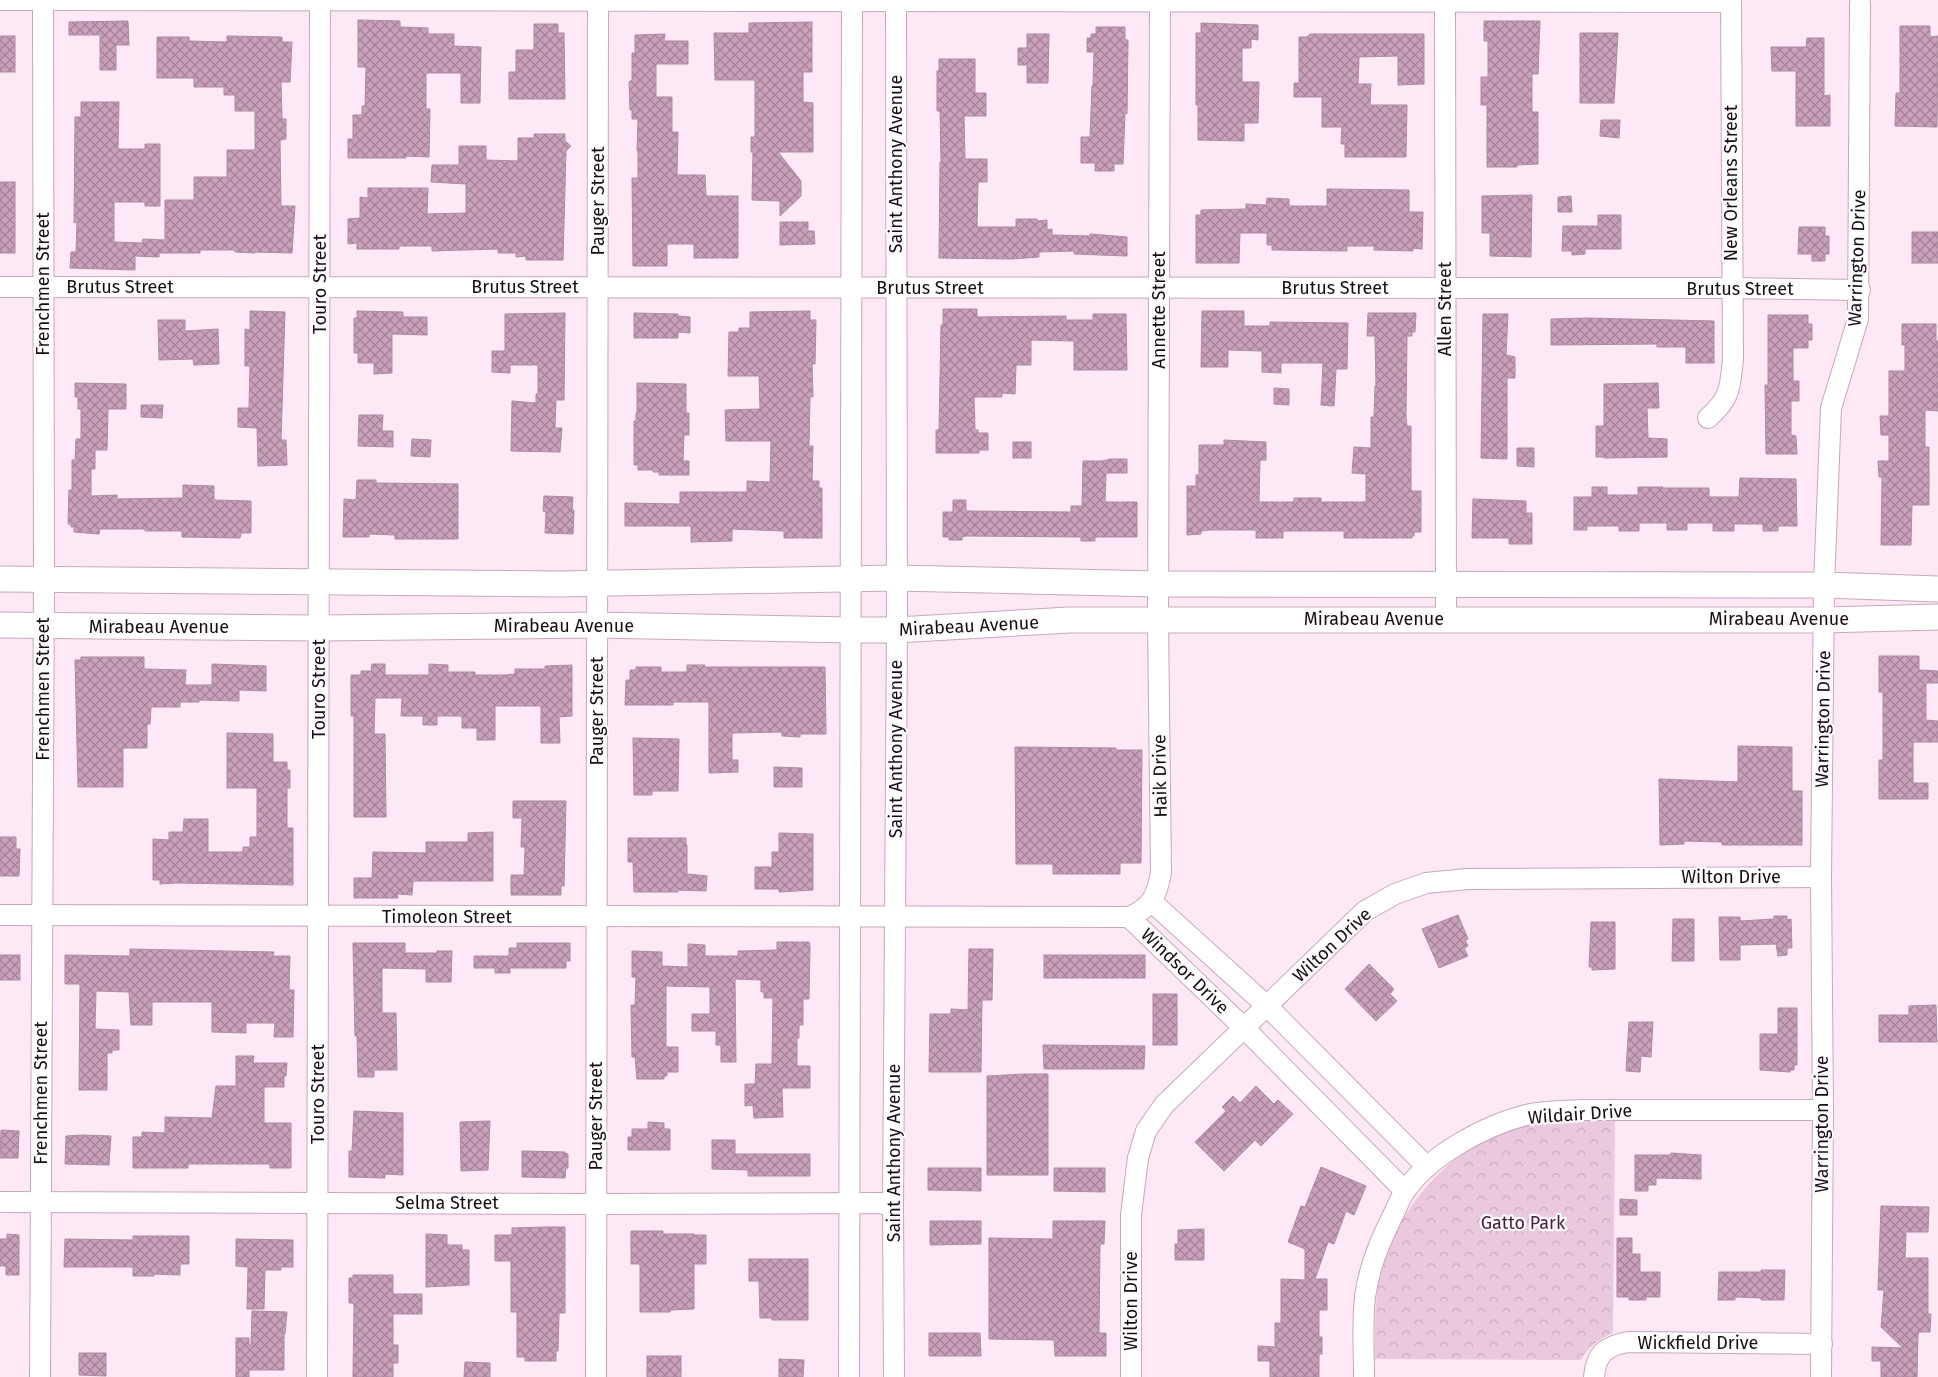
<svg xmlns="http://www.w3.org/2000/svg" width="1938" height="1377" font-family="'Fira Sans',sans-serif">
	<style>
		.park { fill: url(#park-crowns) }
		.building { fill: url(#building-cross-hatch); stroke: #ac8ca0 }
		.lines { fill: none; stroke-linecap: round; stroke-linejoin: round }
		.minor-casing { stroke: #c8a7bc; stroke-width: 22 }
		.tertiary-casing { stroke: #c8a7bc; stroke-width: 27 }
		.minor { stroke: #fff; stroke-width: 20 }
		.tertiary { stroke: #fff; stroke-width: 25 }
		.labels { text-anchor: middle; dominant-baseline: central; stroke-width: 4.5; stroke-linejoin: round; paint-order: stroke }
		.street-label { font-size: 18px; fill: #180c14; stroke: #fcfcfc }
		.park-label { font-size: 18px; fill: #4b193d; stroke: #fcfcfc }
	</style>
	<defs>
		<pattern id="park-crowns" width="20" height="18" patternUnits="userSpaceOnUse" patternTransform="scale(1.25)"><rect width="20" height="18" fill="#eac8dd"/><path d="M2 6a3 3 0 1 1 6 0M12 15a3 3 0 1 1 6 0" fill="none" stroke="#c8abbd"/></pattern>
		<pattern id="building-cross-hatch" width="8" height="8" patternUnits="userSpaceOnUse" patternTransform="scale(1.25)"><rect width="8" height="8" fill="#caa0bb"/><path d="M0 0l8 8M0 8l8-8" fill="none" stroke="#a38197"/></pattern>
	</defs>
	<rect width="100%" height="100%" fill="#fde8f5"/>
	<path class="park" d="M1615 1115 1613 1333C1599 1339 1589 1346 1581 1360L1375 1359C1375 1332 1374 1304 1380 1276 1396 1206 1456 1139 1529 1124 1556 1118 1587 1118 1615 1115Z"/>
	<g class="building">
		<path d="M358 20 400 21V27L428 28V34H454V46L481 47 480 103H461V73H426V109H430L429 157 406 156V158H348V139H353V115H362V106H365L366 67H358Z"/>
		<path d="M128 21 129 45H116V70H100V35H69V22Z"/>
		<path d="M1484 21H1540L1538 74H1532V112H1538V164L1517 165V167H1487V105H1481V77H1488V41H1484Z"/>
		<path d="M812 22V72H803V102L813 103V152H778L801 181V196L780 216V201L752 200 753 152H751V137H755V80H715L714 33H749V23Z"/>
		<path d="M1201 23 1258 25V40L1251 39V48H1242V82H1259L1258 123H1244V141L1198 140V105H1196V33H1201Z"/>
		<path d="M534 24H558V33H564L565 99H509V72H516V50H534Z"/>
		<path d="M1900 26H1930V37L1938 36 1937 127 1895 126 1896 93H1900Z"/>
		<path d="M1096 27H1125V40H1128L1127 114 1125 113 1123 164H1114V171H1095V163H1081V137H1090L1092 86H1093L1094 52H1087V38H1091V34H1096Z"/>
		<path d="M1580 33H1618L1614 103H1580Z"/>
		<path d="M665 34 664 41H688V64H656V97H672V132H678L677 175H705L706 196H738V258H694V244H667V266H633L632 178H638V151H637L638 119H632V110H630L629 82 632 80V53H635V35Z"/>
		<path d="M1027 34H1049L1048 83H1027V65H1018V48H1027Z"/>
		<path d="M1310 34H1424V84L1398 85V56L1359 57 1358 84H1371L1370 105H1407L1406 157H1345V144H1341L1342 127H1322V97H1294V83H1299V37H1307Z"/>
		<rect x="0" y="36" width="15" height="36"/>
		<path d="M227 36 282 37V42H292L290 82H281L282 119H286V139L280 140 281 206H295L292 253 255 252V253L235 252V250H200V253H159V257L135 256V270L70 268 71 252H76L77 222 74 223 75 117H81V102H119L118 149H145V144H160V206H145V202H114V242L142 243 143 239 165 240V200H194V177H227V150H255V111H235V95H224V87H194V78H157V37H189V41L227 42Z"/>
		<path d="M1807 38H1824V96L1830 95V126H1796V71H1772L1771 47H1806Z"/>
		<path d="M939 59H975V93H986V116H964L965 159H987V182H978L977 227H1016V219H1037V221L1047 220V230L1052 229V235L1090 236V234L1127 237V256L1074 254V251L1039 252V257L1012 259 939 258 940 162H941L940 111H937V71H939Z"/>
		<path d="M1601 120H1620L1619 138 1600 136Z"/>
		<path d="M534 134H565V141L571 146 566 151 563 260H526V256L516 257V253H498V249L432 251V246H399V249H357V243L348 244V219L360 218V197L368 198V188H428L427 214 466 213V184L431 182 432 165H459V146H486V160L518 161V138H534Z"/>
		<rect x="0" y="182" width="15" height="71"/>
		<path d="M1327 189 1409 190V212H1423L1422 249 1413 248V251L1374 250V246H1347V251L1272 250V245H1267V233H1240L1239 263H1196V215H1201V210L1246 209V204L1266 205 1267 198 1289 199V206H1327Z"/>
		<path d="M1532 195 1531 257 1490 256V233H1482V196Z"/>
		<path d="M1571 196 1572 212H1558V197Z"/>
		<path d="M1598 215H1621V249H1585V254L1572 255V251H1562L1563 226H1598Z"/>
		<path d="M780 222H808V231H814L815 244 780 245Z"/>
		<path d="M1799 227H1825V236H1829V254H1825V261H1812V254H1798Z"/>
		<rect x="1912" y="232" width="26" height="31"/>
		<path d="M943 309H977V317L1066 316V320H1093V314H1126L1127 370H1074V341L1031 340V365H1016L1015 394 1002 393V397H974L975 430H978V433H988V450H979V453H936V430H939L941 325H943Z"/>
		<path d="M250 311 285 312 281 440H286L287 465 258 466 257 428 238 427V408H249L250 366H245V329L250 330Z"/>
		<path d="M357 311 403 312V317H427V335L392 334V373L374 374V363H358V353H354V318H357Z"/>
		<path d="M810 311V320H816L815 364H812L813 397H810L809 446H813L812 481H819V488H822V538H784V531L732 529V541L691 542V526H625V503L680 504V492H747V481L770 482 771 441H726L725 410 760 409 759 376H728L729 332H739V328H750V312Z"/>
		<path d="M1202 311H1244V326H1270V322L1348 323 1347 369H1336L1334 406 1321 405 1323 363H1281V373L1262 372V351L1228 350V367H1201Z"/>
		<path d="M565 313 564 400H556L555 428H562L560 452 511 451 512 401 536 403V394H538V365H510V373L492 372V351H505V314Z"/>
		<path d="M634 313 678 314V316L690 317V333L678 332V338H634Z"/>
		<path d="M1368 313H1416L1415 332H1412V336H1407L1406 417 1407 426H1411V491H1421V532H1414V536H1412V538H1344V531H1283V538H1256V530H1209L1201 531V534L1187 535V486H1196V475H1199V445H1224V440L1266 442V460H1260L1259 502H1294V498H1321V502H1366V474L1352 473 1354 447 1371 448V417H1374L1375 386H1376L1375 336H1367Z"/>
		<path d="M1483 314H1508L1506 355 1515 357V378H1507V459L1481 458Z"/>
		<path d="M1768 315H1808V324H1812V340H1808V348H1793V381H1799V401H1791V435L1796 436 1797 454H1766L1765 385H1768Z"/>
		<path d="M1587 318 1714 321V363H1686V347H1657V344L1551 345V319Z"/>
		<path d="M158 320H185V331L218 329 219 364 194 365 193 359 159 360Z"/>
		<path d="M1902 324H1936V341H1938V411L1925 410V447H1929V505H1912L1911 545H1881L1882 477H1879L1878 461H1889V435H1881L1880 416H1889V371H1905V345H1902Z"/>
		<path d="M75 383 126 384V409H108L107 450H95V469H91V496L117 495V499L183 498V485L214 486V500L251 501V533H241L240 538 182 537V531H145V529H100L99 534 74 532V527H71V524H68L69 490H72V460H75L76 439H81V409H78V397H75Z"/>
		<path d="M637 383 686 384V413H689V435H684L683 461H689V475H659V472H653V470H638V465H634V421H636V413H637Z"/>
		<path d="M1658 383 1659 408H1647L1648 438 1667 439V457L1604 458V457H1596V426H1604V384Z"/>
		<path d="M1274 388 1289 389V405L1274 404Z"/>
		<path d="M141 405H163L162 418 141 417Z"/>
		<path d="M359 415H383L382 431H393V447L358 446Z"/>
		<path d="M412 439 431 440 430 457 411 456Z"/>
		<rect x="1013" y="442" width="18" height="16"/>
		<path d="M1517 448H1534V467L1517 466Z"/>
		<path d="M1110 459H1127V473H1106L1105 502H1137V537H1095V541H1081V537L966 536 962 537V540H949V537H943V512H953V500H966V511L1071 512V506H1082L1083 461H1102Z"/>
		<path d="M1740 478 1796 479 1797 526H1778V531H1763V524H1734V531H1713V523H1687V530H1667V523H1639V531H1619V526H1587V530H1574V497H1592V487H1607V495H1638V487H1663V488H1709V497H1739Z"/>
		<path d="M357 480H376V483L458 484V539H395V535L369 534V537H343L344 499 356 500Z"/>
		<path d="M544 496 573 497 572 510H574L573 534 545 533 546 512 543 511Z"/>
		<path d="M1473 499 1526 501V513H1532V544H1509V538H1472Z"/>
		<path d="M1879 656H1919V670L1938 671V683H1926V720L1938 721V742H1913V783H1928V799H1879V760H1883V692H1879Z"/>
		<path d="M81 657H144V669L186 670 185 685H212V664L266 666V691L239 690V701L199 700V702H180V707H151L150 724H147V748H123V787H78L75 660H81Z"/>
		<path d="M372 664H385V675H429V664L448 665V672H475V675H505L515 674V669H545V666L572 665V716L559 717 560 743H541V706H495V740H477V728H462V716H437V725H423V716H401L402 698H375L374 734H385L386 817H354V716H351V675H361V671H371Z"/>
		<path d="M687 665H705V667H825L826 734H800V737L782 736V732L732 733V760H738V772L709 773V702H673V705H625L626 680H630V670H636V667H661V672H687Z"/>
		<path d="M227 733 273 734V762H287V770H290V788H287V828H293V885L176 883 160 884V880H153V839L169 840V832H183L184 819H208V852H243V847H250V837H257V788H227Z"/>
		<path d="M633 738 679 739 678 791H652V795H634Z"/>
		<path d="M1738 746 1792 747V791H1802V845H1722V842L1684 841V844L1660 845 1659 779 1738 782Z"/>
		<path d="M1015 747 1116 748V750H1142L1141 863H1120V874H1053V864H1016Z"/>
		<path d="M774 767 802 768V787H774Z"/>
		<path d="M513 801H566L564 886H561V895H511V875H524L525 847H521L522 818H513Z"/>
		<path d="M493 832V881H413L412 895 397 894 398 898H354V878H372L373 852 426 853V842H468V833Z"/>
		<path d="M779 833 813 834V890L779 892V889H755V867H772V852H779Z"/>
		<path d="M0 837H16V849H20L19 876H0Z"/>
		<path d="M628 838H686V845H687V874L707 876 706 891 678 890V892H634L633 862H628Z"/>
		<path d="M1458 915 1468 939 1465 940 1468 946 1464 948 1468 956 1439 968 1422 929Z"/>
		<path d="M1774 916H1787V920L1791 919 1792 948H1787V955L1778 956 1776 944 1740 945V960H1720L1719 917H1740V921L1774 919Z"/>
		<path d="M1673 919H1694V961H1672Z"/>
		<path d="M1591 922H1615V969L1592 970V967H1589Z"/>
		<path d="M777 942H809L810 946 809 999H803V1025H799V1038H797V1066H810V1088H782L783 1117 754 1118 753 1105 745 1106V1084H755L756 1064H772L773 998H764V992H761V980L735 979 736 1062H721V1045H716V1031H692V1014H710V987L666 986V1047H678V1072H667V1076H664V1079H637L635 1057H632L631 1005H635L636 977H632V951L662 952V966L688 967V944L705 945V956H738V951L777 950Z"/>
		<path d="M353 943H405V953H437V951H452L451 982H426V969L382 968V1013H396L397 1070H374V1077H358L357 1036H355Z"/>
		<path d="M517 943H570V961H566V968H510V973H495V968H474V956H509V948H517Z"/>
		<path d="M130 949 274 952 273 956H290L289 990H294L293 1037H274L275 1023H246V1033L212 1032V1002H152V1025H131L129 992 96 991 95 1029 119 1030V1050H112V1053H107V1090H79L80 984H65V955L130 956Z"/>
		<path d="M969 949H993L992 1000H982L981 1072H929L930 1014H951V1009L968 1010Z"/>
		<rect x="0" y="955" width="20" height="25"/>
		<rect x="1044" y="955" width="101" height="23"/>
		<path d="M1369 964 1394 989 1390 994 1397 1001 1376 1021 1345 989Z"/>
		<rect x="1153" y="994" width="24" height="51"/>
		<path d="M1936 1005 1937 1042H1879V1015H1909V1006Z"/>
		<path d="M1778 1008H1797V1065H1794V1070H1790V1072L1760 1070V1034H1778Z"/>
		<path d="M1629 1022H1653L1651 1057 1641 1056 1640 1072 1626 1071Z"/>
		<path d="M1043 1045 1145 1046 1144 1069H1044Z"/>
		<path d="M236 1056H254L253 1063H287L286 1076H284V1087H264V1123H291V1168H270V1164H188V1168H133V1137H142V1132L165 1133V1117L212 1118 216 1086H236Z"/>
		<path d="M1025 1074H1048V1175H987V1076Z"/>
		<path d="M1256 1086 1274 1104 1278 1100 1293 1114 1261 1146 1255 1140 1224 1171 1195 1142 1226 1111 1222 1107 1233 1096 1240 1103Z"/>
		<path d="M354 1111 403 1113V1175L385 1174V1178L349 1177V1151H352Z"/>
		<path d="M490 1121 488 1170 461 1171 460 1122Z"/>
		<path d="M648 1122 664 1123V1129H670V1150H628V1137H632V1129H648Z"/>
		<path d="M1 1130 19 1131 18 1158H0Z"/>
		<path d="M82 1135 111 1136 109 1165 65 1164 66 1136Z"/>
		<path d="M712 1140H735V1154H810V1176H748V1170L712 1169Z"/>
		<path d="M522 1151 565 1152V1153L568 1154V1168H566L565 1178 522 1177Z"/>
		<path d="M1671 1153 1701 1155V1179L1656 1178V1185H1648V1191H1635V1155H1671Z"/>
		<path d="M1321 1167 1366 1186 1354 1215 1346 1211 1334 1244 1328 1242 1315 1279H1327V1310H1319V1337H1322V1354H1319V1377H1270V1361H1258V1346L1275 1347V1323H1281V1279L1305 1280V1249L1288 1242 1301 1206 1305 1207Z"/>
		<path d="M928 1168H981V1191L928 1190Z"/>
		<path d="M1054 1168H1105V1192L1054 1191Z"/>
		<path d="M1620 1199 1637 1200V1215H1620Z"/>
		<path d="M1881 1206 1929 1207 1928 1232H1906L1905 1258H1928V1314H1931L1930 1332H1919L1918 1335 1917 1377H1881V1361H1872V1347L1903 1348 1881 1327 1884 1290H1878Z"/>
		<path d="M930 1221H981V1244L930 1245Z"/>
		<path d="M1053 1221H1105L1104 1244H1100L1099 1333H1106V1356H1055L1054 1340 989 1339V1238L1053 1239Z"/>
		<path d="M546 1227H565V1313H559L558 1351H556V1361H525V1357H517V1312H511V1261H495V1235H512V1228Z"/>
		<path d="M1204 1229V1260H1175V1244H1178V1230Z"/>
		<path d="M631 1231H663V1234H694V1235H706V1264H694V1309L670 1310V1312H640V1264H631Z"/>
		<path d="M7 1234 19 1235V1275H6V1266H0V1239H7Z"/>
		<path d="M426 1234 447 1235V1245H462V1250H469V1285L426 1287Z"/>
		<path d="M133 1236H189V1264H180V1275L154 1274V1276H133V1267H64L65 1239 133 1240Z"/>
		<path d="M1617 1238H1632V1254H1640V1272H1660V1297H1646V1300H1629V1297H1617Z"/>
		<path d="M236 1239 293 1240V1267H281V1270H265L264 1309H247L248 1267 236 1266Z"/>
		<path d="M749 1259H808V1320H772V1318H760L759 1281H749Z"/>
		<path d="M1761 1270H1785L1784 1300H1761V1298L1735 1297V1300H1718L1719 1272H1761Z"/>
		<path d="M353 1275H393V1294H422V1314H393V1345H398V1363H393V1377H353L354 1305 353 1303H349V1278H353Z"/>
		<path d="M252 1311 287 1312 285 1334 284 1333V1370H249V1377H236V1338H249V1345H251Z"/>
		<path d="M929 1333H980L981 1356H929Z"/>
		<path d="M79 1353H106V1376L79 1375Z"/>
		<rect x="647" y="1356" width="34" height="21"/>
		<path d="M779 1359 804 1360 803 1377H779Z"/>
		<path d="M465 1362 490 1363V1377H464Z"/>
	</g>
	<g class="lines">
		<defs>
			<g id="minor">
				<path d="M0 0 1731 2"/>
				<path d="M1445 0 1446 619"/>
				<path d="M0 287 1732 288 1860 290"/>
				<path d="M1708 418C1731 398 1730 387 1733 359L1731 0"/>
				<path d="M1152 902 1267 1006 1427 1167"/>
				<path d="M0 915 1129 917 1245 1029 1405 1191"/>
				<path d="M1129 917C1152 907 1157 896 1161 872L1158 620 1160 0"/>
				<path d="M0 1202 596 1204 881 1203 893 1207"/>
				<path d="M40 1377 44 580 43 0"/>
				<path d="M317 1377 320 0"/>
				<path d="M596 1377 598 0"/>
				<path d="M849 1377 852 0"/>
				<path d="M894 1377 893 1207 897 630 896 0"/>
				<path d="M1131 1377V1215L1135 1182 1138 1158 1146 1131 1164 1105 1365 911 1395 894 1426 883 1467 879 1821 877"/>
				<path d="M1364 1377C1364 1351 1362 1323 1365 1297 1369 1266 1381 1239 1395 1211 1398 1204 1401 1197 1405 1191 1430 1155 1484 1126 1526 1115 1544 1111 1564 1111 1583 1110H1823"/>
				<path d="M1594 1377C1596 1353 1606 1346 1628 1342L1822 1344"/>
				<path d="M1821 1377 1823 1110 1821 877 1824 585 1831 408 1858 319 1860 4"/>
			</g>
			<g id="tertiary">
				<path d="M0 579 559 584 896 578 1158 584 1824 585 1938 589"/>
				<path d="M0 625 319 628 597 625 851 630H897L1069 620H1824L1938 617"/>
			</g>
		</defs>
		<use href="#minor" class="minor-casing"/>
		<use href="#tertiary" class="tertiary-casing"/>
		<use href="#minor" class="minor"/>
		<use href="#tertiary" class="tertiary"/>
	</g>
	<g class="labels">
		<g class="street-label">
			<text transform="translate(896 164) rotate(-90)">Saint Anthony Avenue</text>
			<text transform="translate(1731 183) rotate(-90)">New Orleans Street</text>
			<text transform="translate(598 201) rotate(-90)">Pauger Street</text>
			<text transform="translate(1857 258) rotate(-88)">Warrington Drive</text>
			<text transform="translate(43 284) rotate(-90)">Frenchmen Street</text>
			<text transform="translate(320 284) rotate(-90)">Touro Street</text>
			<text x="120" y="287">Brutus Street</text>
			<text x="525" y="287">Brutus Street</text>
			<text x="930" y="288">Brutus Street</text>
			<text x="1335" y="288">Brutus Street</text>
			<text x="1740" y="289">Brutus Street</text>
			<text transform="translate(1445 309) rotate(-90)">Allen Street</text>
			<text transform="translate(1159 310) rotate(-90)">Annette Street</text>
			<text x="1374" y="619">Mirabeau Avenue</text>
			<text x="1779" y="619">Mirabeau Avenue</text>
			<text x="564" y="626">Mirabeau Avenue</text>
			<text transform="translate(969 626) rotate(-3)">Mirabeau Avenue</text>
			<text x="159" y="627">Mirabeau Avenue</text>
			<text transform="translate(43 689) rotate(-90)">Frenchmen Street</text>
			<text transform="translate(319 689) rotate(-90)">Touro Street</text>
			<text transform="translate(597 711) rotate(-90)">Pauger Street</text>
			<text transform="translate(1823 719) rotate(-89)">Warrington Drive</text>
			<text transform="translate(896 749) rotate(-90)">Saint Anthony Avenue</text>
			<text transform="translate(1160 776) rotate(-91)">Haik Drive</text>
			<text x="1731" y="877">Wilton Drive</text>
			<text x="447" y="917">Timoleon Street</text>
			<text transform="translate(1332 945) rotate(-43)">Wilton Drive</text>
			<text transform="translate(1185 971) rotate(44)">Windsor Drive</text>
			<text transform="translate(41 1093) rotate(-90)">Frenchmen Street</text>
			<text transform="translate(318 1094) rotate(-90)">Touro Street</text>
			<text transform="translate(1580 1114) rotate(-4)">Wildair Drive</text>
			<text transform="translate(596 1116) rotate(-90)">Pauger Street</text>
			<text transform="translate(1822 1124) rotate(-90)">Warrington Drive</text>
			<text transform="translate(894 1153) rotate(-90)">Saint Anthony Avenue</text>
			<text x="447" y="1203">Selma Street</text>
			<text transform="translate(1131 1301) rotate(-90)">Wilton Drive</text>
			<text x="1698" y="1343">Wickfield Drive</text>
		</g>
		<g class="park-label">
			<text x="1523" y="1223">Gatto Park</text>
		</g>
	</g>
</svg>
